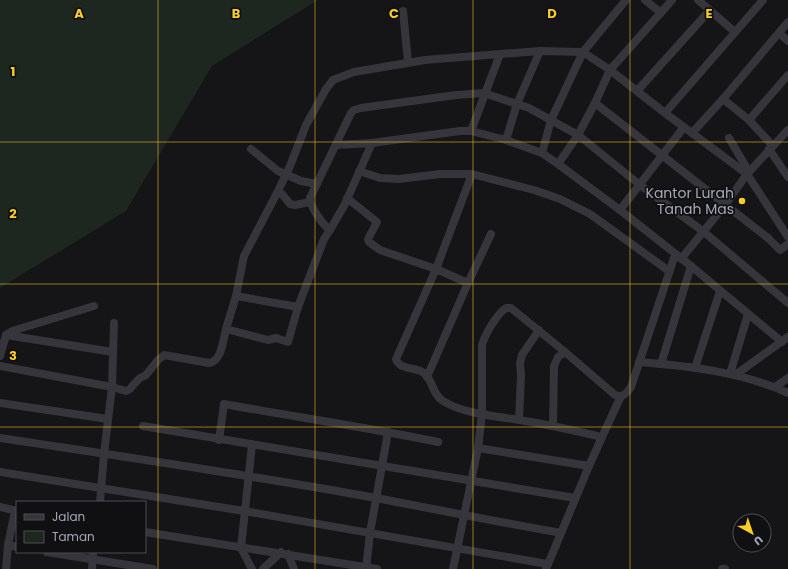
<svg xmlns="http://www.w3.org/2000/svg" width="788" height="569" font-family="Poppins,sans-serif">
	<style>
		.green { fill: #1e2620 }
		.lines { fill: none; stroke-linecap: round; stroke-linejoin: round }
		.minor { stroke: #35353b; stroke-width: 8 }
		.grid { fill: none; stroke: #f9ce29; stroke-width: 1; stroke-opacity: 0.55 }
		.poi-dot { fill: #f9ce29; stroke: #100f11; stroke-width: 1.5 }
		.labels { text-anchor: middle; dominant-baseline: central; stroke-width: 3.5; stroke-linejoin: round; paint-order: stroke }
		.poi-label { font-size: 14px; fill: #a5a9b7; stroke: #100f11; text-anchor: end }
		.grid-label { font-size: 13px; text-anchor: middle; font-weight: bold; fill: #f9ce29; stroke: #100f11; stroke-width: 3.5; stroke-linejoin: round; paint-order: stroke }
	</style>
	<rect width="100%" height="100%" fill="#151416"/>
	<path class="green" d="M0 0H318L212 66 126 211 0 288Z"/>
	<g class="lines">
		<g class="minor">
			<path d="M645 0 661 13"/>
			<path d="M672 0 610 70 595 103 578 135 558 164 620 210 691 266 782 342"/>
			<path d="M698 0 735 32"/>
			<path d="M403 11 408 62"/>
			<path d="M779 33 788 41"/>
			<path d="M637 91 710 10"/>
			<path d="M723 99 749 120 772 145"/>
			<path d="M595 103 768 238 780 250 788 244"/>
			<path d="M665 113 763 0"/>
			<path d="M749 120 788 75"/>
			<path d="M471 131 500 54"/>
			<path d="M692 133 723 99 788 22"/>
			<path d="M729 138 749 172"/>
			<path d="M506 140 542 153 558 164"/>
			<path d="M336 145 372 143 460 131H471L506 140 517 104 540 51"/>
			<path d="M251 149 278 171 301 181 317 184"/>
			<path d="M769 149 788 177"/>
			<path d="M542 153 551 120 583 52 626 0"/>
			<path d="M359 171 380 178 399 179 440 174H472L534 190 560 199 590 214 669 271"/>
			<path d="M472 174 436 269 396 359C399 370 416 367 424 373 433 380 432 394 443 401 466 415 498 416 525 421 551 425 576 431 602 437L621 396"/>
			<path d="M277 193 290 166 306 125 326 89 333 80 354 72 425 60 540 51 583 52 610 70 665 113 747 174 788 237"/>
			<path d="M347 198 377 222 368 239 369 242 380 250 436 269 468 283 427 377"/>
			<path d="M620 210 684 127"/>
			<path d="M330 230 345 204 372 143"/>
			<path d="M681 259 725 205 747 174 788 130"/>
			<path d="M468 283 491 234"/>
			<path d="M236 296 298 307 324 239 330 230C323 225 310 207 310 198L351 113 354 110 361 108 456 95 484 93 529 108 578 135 640 185 704 232 788 303"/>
			<path d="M226 329 236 296 244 256 277 193 282 194 290 204 295 205 310 202"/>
			<path d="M6 335 113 352"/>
			<path d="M0 356 6 335 12 331 94 306"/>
			<path d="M639 362C689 366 742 372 788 393"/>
			<path d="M661 364 691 266"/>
			<path d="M0 366 112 387 126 391 130 389 134 384 140 378 146 375 158 360 164 355 209 363C222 361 223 340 226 329L268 340 276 338 288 342 298 307"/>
			<path d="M695 368 720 291"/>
			<path d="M730 374 748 314"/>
			<path d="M735 375 788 337"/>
			<path d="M775 387 788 378"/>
			<path d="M0 403 108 419"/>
			<path d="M519 420 521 375 520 363 522 355 539 330"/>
			<path d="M143 426 575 498"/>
			<path d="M553 426 554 366 558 357 565 352"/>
			<path d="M0 438C126 457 251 475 376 498 438 510 499 522 561 533"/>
			<path d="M219 440 224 404C295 417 367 427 438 442"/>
			<path d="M478 448 589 466 602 437"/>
			<path d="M0 472 244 511 547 564"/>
			<path d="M100 502 104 454 112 387 114 323"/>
			<path d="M0 507 17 511"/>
			<path d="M145 532C222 545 300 556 377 569"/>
			<path d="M8 545 17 547"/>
			<path d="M47 552 153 569"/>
			<path d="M288 554 294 569"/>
			<path d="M6 569 8 545 15 511"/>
			<path d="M92 569 93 552"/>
			<path d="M252 569 241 548 252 445"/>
			<path d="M263 569 281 552"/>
			<path d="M366 569 370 533 388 432"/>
			<path d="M453 569 478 448 482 414V345C485 334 497 314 506 308H511L565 352 615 395C622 399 627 393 631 387L675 255"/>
			<path d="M546 569 589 466"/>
			<path d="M722 569H725"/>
		</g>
	</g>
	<path class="grid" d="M158 0V569M315 0V569M473 0V569M630 0V569M0 142H788M0 284H788M0 427H788"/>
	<circle class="poi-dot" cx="742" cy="201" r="4"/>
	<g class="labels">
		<g class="poi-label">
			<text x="734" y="193">Kantor Lurah<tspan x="734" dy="16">Tanah Mas</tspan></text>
		</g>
	</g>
	<g class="grid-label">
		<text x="79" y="18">A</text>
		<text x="236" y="18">B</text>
		<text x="394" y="18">C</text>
		<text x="552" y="18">D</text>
		<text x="709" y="18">E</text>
		<text x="13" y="76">1</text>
		<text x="13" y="218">2</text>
		<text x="13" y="360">3</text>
	</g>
	<rect x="16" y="501" width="130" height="52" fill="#100f11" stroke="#4c4d53"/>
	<rect x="24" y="514" width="20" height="6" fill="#35353b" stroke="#4c4d53"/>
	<text x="52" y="521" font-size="12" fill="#a5a9b7">Jalan</text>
	<rect x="24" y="531" width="20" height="12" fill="#1e2620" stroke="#4c4d53"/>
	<text x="52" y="541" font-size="12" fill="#a5a9b7">Taman</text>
	<g transform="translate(752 533) rotate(140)"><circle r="19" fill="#100f11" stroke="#4c4d53"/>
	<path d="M0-3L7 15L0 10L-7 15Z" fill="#f9ce29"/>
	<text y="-6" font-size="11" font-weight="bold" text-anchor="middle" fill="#a5a9b7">U</text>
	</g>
</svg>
